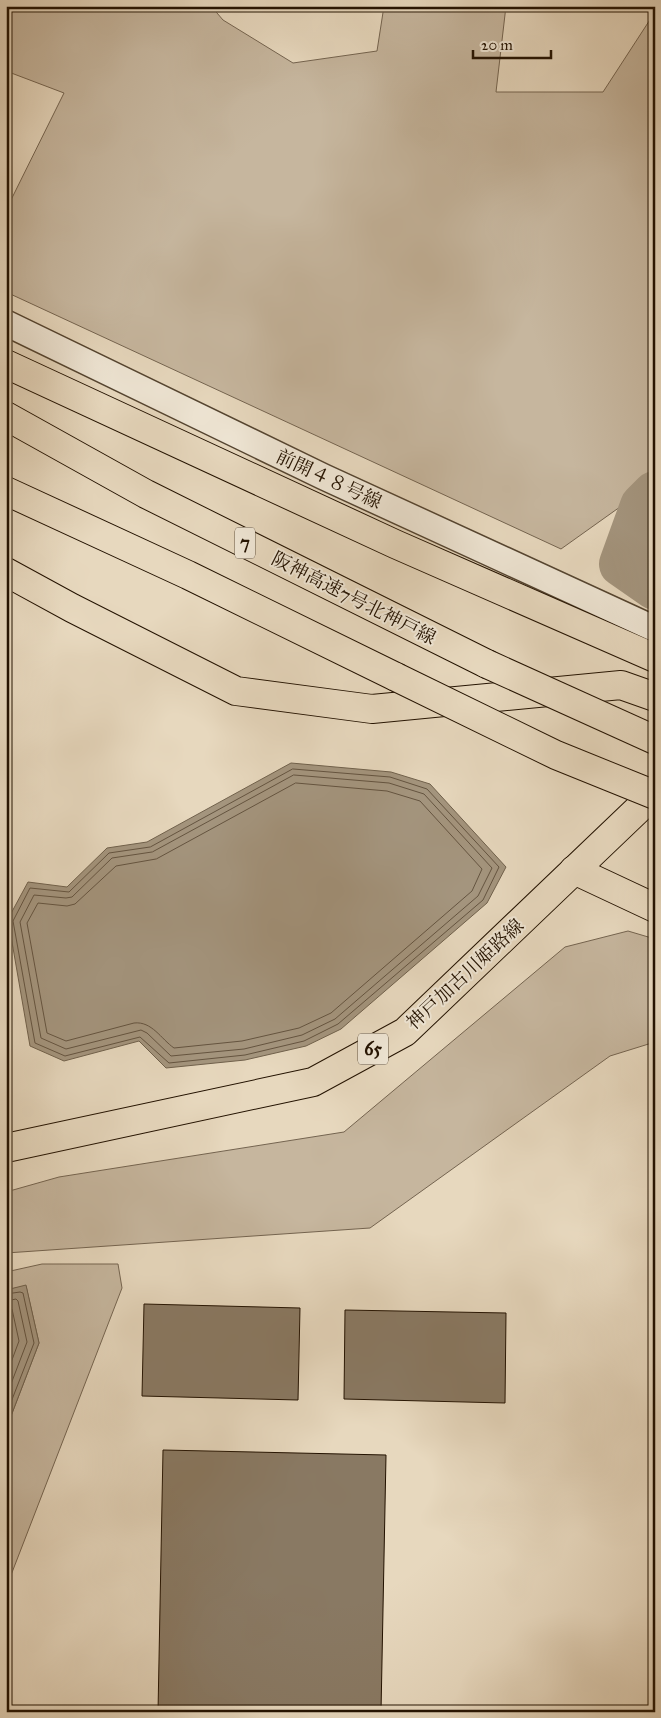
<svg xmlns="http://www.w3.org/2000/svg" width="661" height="1718" font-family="'IM FELL Great Primer','Noto Serif JP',serif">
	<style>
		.green { fill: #c6b69e; stroke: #746450 }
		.water { fill: #a4957e; stroke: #70614c }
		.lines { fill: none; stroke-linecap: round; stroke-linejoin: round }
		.shore { stroke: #645440; stroke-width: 1 }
		.river { stroke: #a4957e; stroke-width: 46 }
		.building { fill: #897963; stroke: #231201 }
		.street-casing { stroke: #544430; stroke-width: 28 }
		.primary-casing { stroke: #231201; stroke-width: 30 }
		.highway-casing { stroke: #231201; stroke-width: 30 }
		.street { stroke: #efe6d5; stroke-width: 25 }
		.primary { stroke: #e7d8be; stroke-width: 28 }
		.highway { stroke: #e7d8be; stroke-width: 28 }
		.highway-bridge-casing { stroke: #231201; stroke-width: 30; stroke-linecap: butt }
		.highway-bridge { stroke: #e7d8be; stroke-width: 28 }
		.labels { text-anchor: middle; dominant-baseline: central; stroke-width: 4; stroke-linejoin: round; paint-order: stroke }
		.shield { fill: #efe6d5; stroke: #605241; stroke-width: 1 }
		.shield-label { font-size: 18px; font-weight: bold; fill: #231201 }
		.street-label { font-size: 19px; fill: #231201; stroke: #efe6d5 }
	</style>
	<rect width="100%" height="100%" fill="#e7d8be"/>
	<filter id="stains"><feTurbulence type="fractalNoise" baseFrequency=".004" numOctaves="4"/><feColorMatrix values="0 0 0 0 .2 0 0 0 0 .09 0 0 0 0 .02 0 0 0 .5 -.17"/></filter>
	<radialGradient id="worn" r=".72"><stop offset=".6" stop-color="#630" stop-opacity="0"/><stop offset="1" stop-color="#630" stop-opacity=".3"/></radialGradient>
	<g class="green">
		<path d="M6 6H211L223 20 293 63 377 51 384 6H506L496 92H603L655 12V482L561 549 6 292V210L64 93 6 71Z"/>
		<path d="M628 931 655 939V1042L610 1056 370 1228 6 1253V1192L59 1177 344 1132 565 947Z"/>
		<path d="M42 1264H118L122 1288 6 1588V1429L39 1343 26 1286 6 1290V1272Z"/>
	</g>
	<g class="water">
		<path d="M633 558 655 570V605L638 597Z"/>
		<path d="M291 763 391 772 430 784 506 867 487 903 341 1029 306 1046 245 1060 166 1068 139 1041 64 1061 30 1046 8 919 28 882 67 887 107 848 147 842Z"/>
		<path d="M26 1285 39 1343 6 1429V1290Z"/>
	</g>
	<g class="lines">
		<g class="shore">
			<path d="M655 574 642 569 639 571 643 593 655 599"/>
			<path d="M293 769 390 777 427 789 499 867 483 900 338 1024 304 1041 245 1055 169 1063 140 1037 65 1056 35 1043 13 921 30 888 69 892 109 853 150 847Z"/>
			<path d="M294 775 389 783 424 794 492 868 478 896 335 1019 302 1035 244 1049 171 1056 147 1033 141 1030 66 1049 41 1038 20 922 34 895 66 898 72 897 112 858 152 852Z"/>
			<path d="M296 783 387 791 420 801 482 869 472 891 331 1013 299 1028 242 1041 174 1048C161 1039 152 1021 134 1023L66 1041 47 1033 27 923 38 903 67 906 75 904 116 866 156 859Z"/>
			<path d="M6 1294 20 1292 23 1293 34 1343 6 1415"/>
			<path d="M6 1301 16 1299 18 1301 27 1342 6 1397"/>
			<path d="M6 1308 12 1309 19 1341 6 1376"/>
		</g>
		<path class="river" d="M655 494 643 506 622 564 655 587"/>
	</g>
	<g class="building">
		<path d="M144 1304 300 1308 298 1400 142 1396Z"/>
		<path d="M345 1310 506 1313 505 1403 344 1399Z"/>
		<path d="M163 1450 386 1455 381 1712H158Z"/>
	</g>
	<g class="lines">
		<defs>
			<path id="street" d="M6 323 324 477 655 629"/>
			<path id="primary" d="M6 1148 313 1082 405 1032 655 793"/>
			<g id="highway">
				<path d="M6 364 395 544 655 658"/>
				<path d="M6 416 146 494 487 664"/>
				<path d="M6 491 188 575 396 677"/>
				<path d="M6 572 72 608 236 691 372 709 621 685 655 697"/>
				<path d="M574 870 655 908"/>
			</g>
		</defs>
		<use href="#street" class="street-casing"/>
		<use href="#primary" class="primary-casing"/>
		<use href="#highway" class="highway-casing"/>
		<use href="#street" class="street"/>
		<use href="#primary" class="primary"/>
		<use href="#highway" class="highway"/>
		<defs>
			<g id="highway-bridge">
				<path d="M487 664 655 740"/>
				<path d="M396 677 556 755 655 795"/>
			</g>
		</defs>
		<use href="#highway-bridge" class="highway-bridge-casing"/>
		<use href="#highway-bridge" class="highway-bridge"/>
	</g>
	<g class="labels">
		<g class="shield">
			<rect x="235" y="527.5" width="20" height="31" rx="4"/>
			<rect x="358" y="1033.5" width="30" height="31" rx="4"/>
		</g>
		<g class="shield-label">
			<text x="245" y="543">7</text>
			<text x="373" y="1049">65</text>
		</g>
		<g class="street-label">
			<text transform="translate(329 479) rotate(25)">前開４８号線</text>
			<text transform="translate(354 598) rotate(27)">阪神高速7号北神戸線</text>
			<text transform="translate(465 974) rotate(-43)">神戸加古川姫路線</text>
		</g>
	</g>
	<rect width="661" height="1718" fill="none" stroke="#e7d8be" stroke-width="25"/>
	<rect x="8" y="8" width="646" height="1703" fill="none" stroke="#231201" stroke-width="2.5"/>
	<rect x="12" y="12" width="636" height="1693" fill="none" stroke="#231201"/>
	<path d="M473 50v8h78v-8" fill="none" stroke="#231201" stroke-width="2.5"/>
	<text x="481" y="50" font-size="15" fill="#231201" stroke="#efe6d5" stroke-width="4" paint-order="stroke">20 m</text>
	<rect width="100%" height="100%" filter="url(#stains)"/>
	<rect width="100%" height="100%" fill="url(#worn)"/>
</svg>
